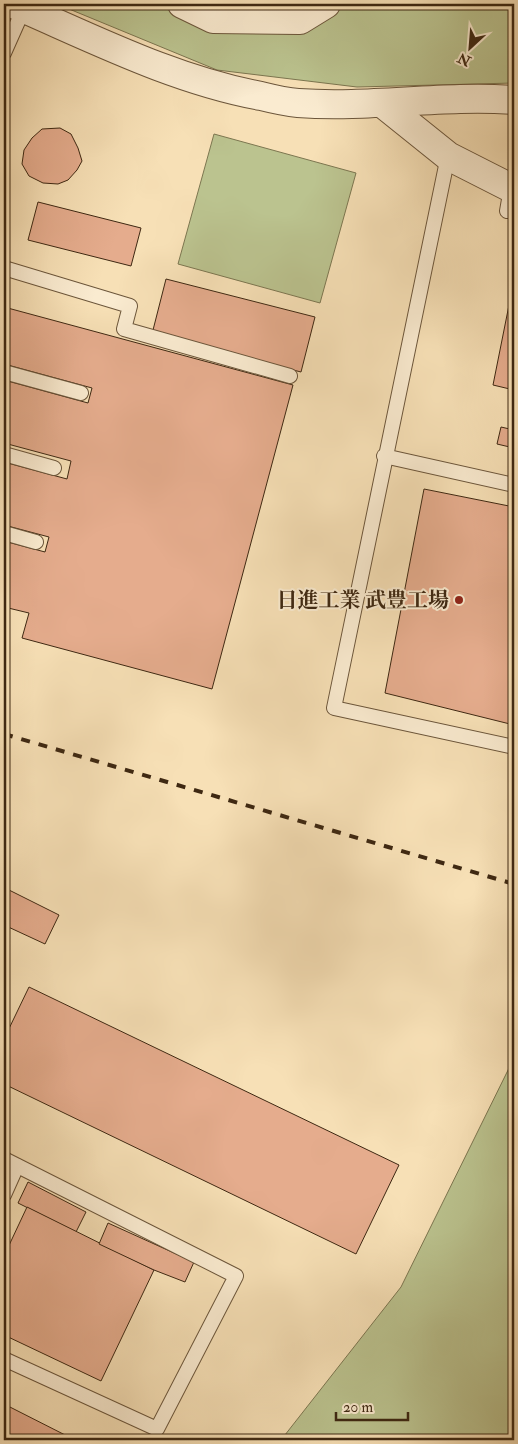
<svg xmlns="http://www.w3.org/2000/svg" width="518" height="1444" font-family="'IM FELL Double Pica','Noto Serif JP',serif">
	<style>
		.green { fill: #bbc38f; stroke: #7c7650 }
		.building { fill: #e5ac8d; stroke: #3e2812 }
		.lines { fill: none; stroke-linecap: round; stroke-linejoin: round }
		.service-casing { stroke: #6c563b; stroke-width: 16 }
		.minor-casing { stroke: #6c563b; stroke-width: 30 }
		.service { stroke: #faebd0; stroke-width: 14 }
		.minor { stroke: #faebd0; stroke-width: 28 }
		.rail { stroke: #3e2812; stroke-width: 4; stroke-dasharray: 9 9; stroke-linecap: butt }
		.poi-dot { fill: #8f2418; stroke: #faebd0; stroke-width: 2 }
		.labels { text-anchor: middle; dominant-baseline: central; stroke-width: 4; stroke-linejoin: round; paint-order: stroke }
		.poi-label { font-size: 21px; font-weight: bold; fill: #3e2812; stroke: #faebd0; text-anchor: end }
	</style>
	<rect width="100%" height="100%" fill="#f7e0b6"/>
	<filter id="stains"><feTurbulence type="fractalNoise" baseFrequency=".004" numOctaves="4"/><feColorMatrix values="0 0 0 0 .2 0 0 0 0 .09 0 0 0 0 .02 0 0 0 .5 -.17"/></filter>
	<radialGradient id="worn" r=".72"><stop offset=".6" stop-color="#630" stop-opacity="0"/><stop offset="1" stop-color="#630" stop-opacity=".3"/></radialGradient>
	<g class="green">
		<path d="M57 4H514V83L357 87 217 70Z"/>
		<path d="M214 134 356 173 320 303 178 264Z"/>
		<path d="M514 1058V1440H281L401 1287Z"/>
	</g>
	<g class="building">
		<path d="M60 128 71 134 78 148 82 161 77 170 68 180 58 184 43 183 29 176 22 164 24 150 32 138 42 129Z"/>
		<path d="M38 202 141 228 131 266 28 240Z"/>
		<path d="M166 279 315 317 301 372 152 334Z"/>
		<path d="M513 285 514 286V390L493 385Z"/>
		<path d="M4 307 293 385 212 689 22 638 29 613 4 607V541L45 552 49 537 4 525V462L67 479 71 461 4 443V380L88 403 92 388 4 364Z"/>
		<path d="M501 427 514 430V448L497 444Z"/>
		<path d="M424 489 514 507V725L385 693Z"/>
		<path d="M7 889 59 915 45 944 4 925V895Z"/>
		<path d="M29 987 399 1165 356 1254 4 1084V1039Z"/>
		<path d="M28 1182 86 1212 76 1232 18 1203Z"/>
		<path d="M27 1207 154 1270 101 1381 4 1335V1256Z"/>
		<path d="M108 1223 194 1262 185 1282 154 1270 99 1244Z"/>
		<path d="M4 1404 75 1440H4Z"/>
	</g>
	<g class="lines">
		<defs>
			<g id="service">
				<path d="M4 53 24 8"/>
				<path d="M448 156 334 708 514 747"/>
				<path d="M511 188 507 211H514"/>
				<path d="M4 268 130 306 124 329 290 376"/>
				<path d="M4 372 81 393"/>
				<path d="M4 454 54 468"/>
				<path d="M384 456 514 485"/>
				<path d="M4 533 36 542"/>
				<path d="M4 1159 236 1276 157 1429 4 1359"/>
				<path d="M4 1195 17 1166"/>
			</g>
			<g id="minor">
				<path d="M13 4C94 39 174 80 261 96 273 99 286 102 298 103 370 108 442 95 514 100"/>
				<path d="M182 4 213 19 300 20 326 4"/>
				<path d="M382 103 448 156 511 188 514 187"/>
			</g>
		</defs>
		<use href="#service" class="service-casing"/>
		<use href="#minor" class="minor-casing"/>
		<use href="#service" class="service"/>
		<use href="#minor" class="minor"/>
		<path class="rail" d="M4 734 514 884"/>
	</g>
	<circle class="poi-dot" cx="459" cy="600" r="5"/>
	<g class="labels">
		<g class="poi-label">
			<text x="449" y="600">日進工業 武豊工場</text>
		</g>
	</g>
	<rect width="518" height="1444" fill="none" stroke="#f7e0b6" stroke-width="20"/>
	<rect x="5" y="5" width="508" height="1434" fill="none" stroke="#3e2812" stroke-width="2.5"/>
	<rect x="10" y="10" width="498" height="1424" fill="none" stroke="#3e2812"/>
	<g transform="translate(470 48) rotate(206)" stroke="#faebd0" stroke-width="4" paint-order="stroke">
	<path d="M0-4L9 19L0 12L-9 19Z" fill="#3e2812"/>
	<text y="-8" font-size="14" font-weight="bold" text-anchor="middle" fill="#3e2812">N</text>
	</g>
	<path d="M336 1412v8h72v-8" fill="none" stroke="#3e2812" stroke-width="2.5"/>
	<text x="343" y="1412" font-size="15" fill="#3e2812" stroke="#faebd0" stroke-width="4" paint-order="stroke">20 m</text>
	<rect width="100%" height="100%" filter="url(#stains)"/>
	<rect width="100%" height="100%" fill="url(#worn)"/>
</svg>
